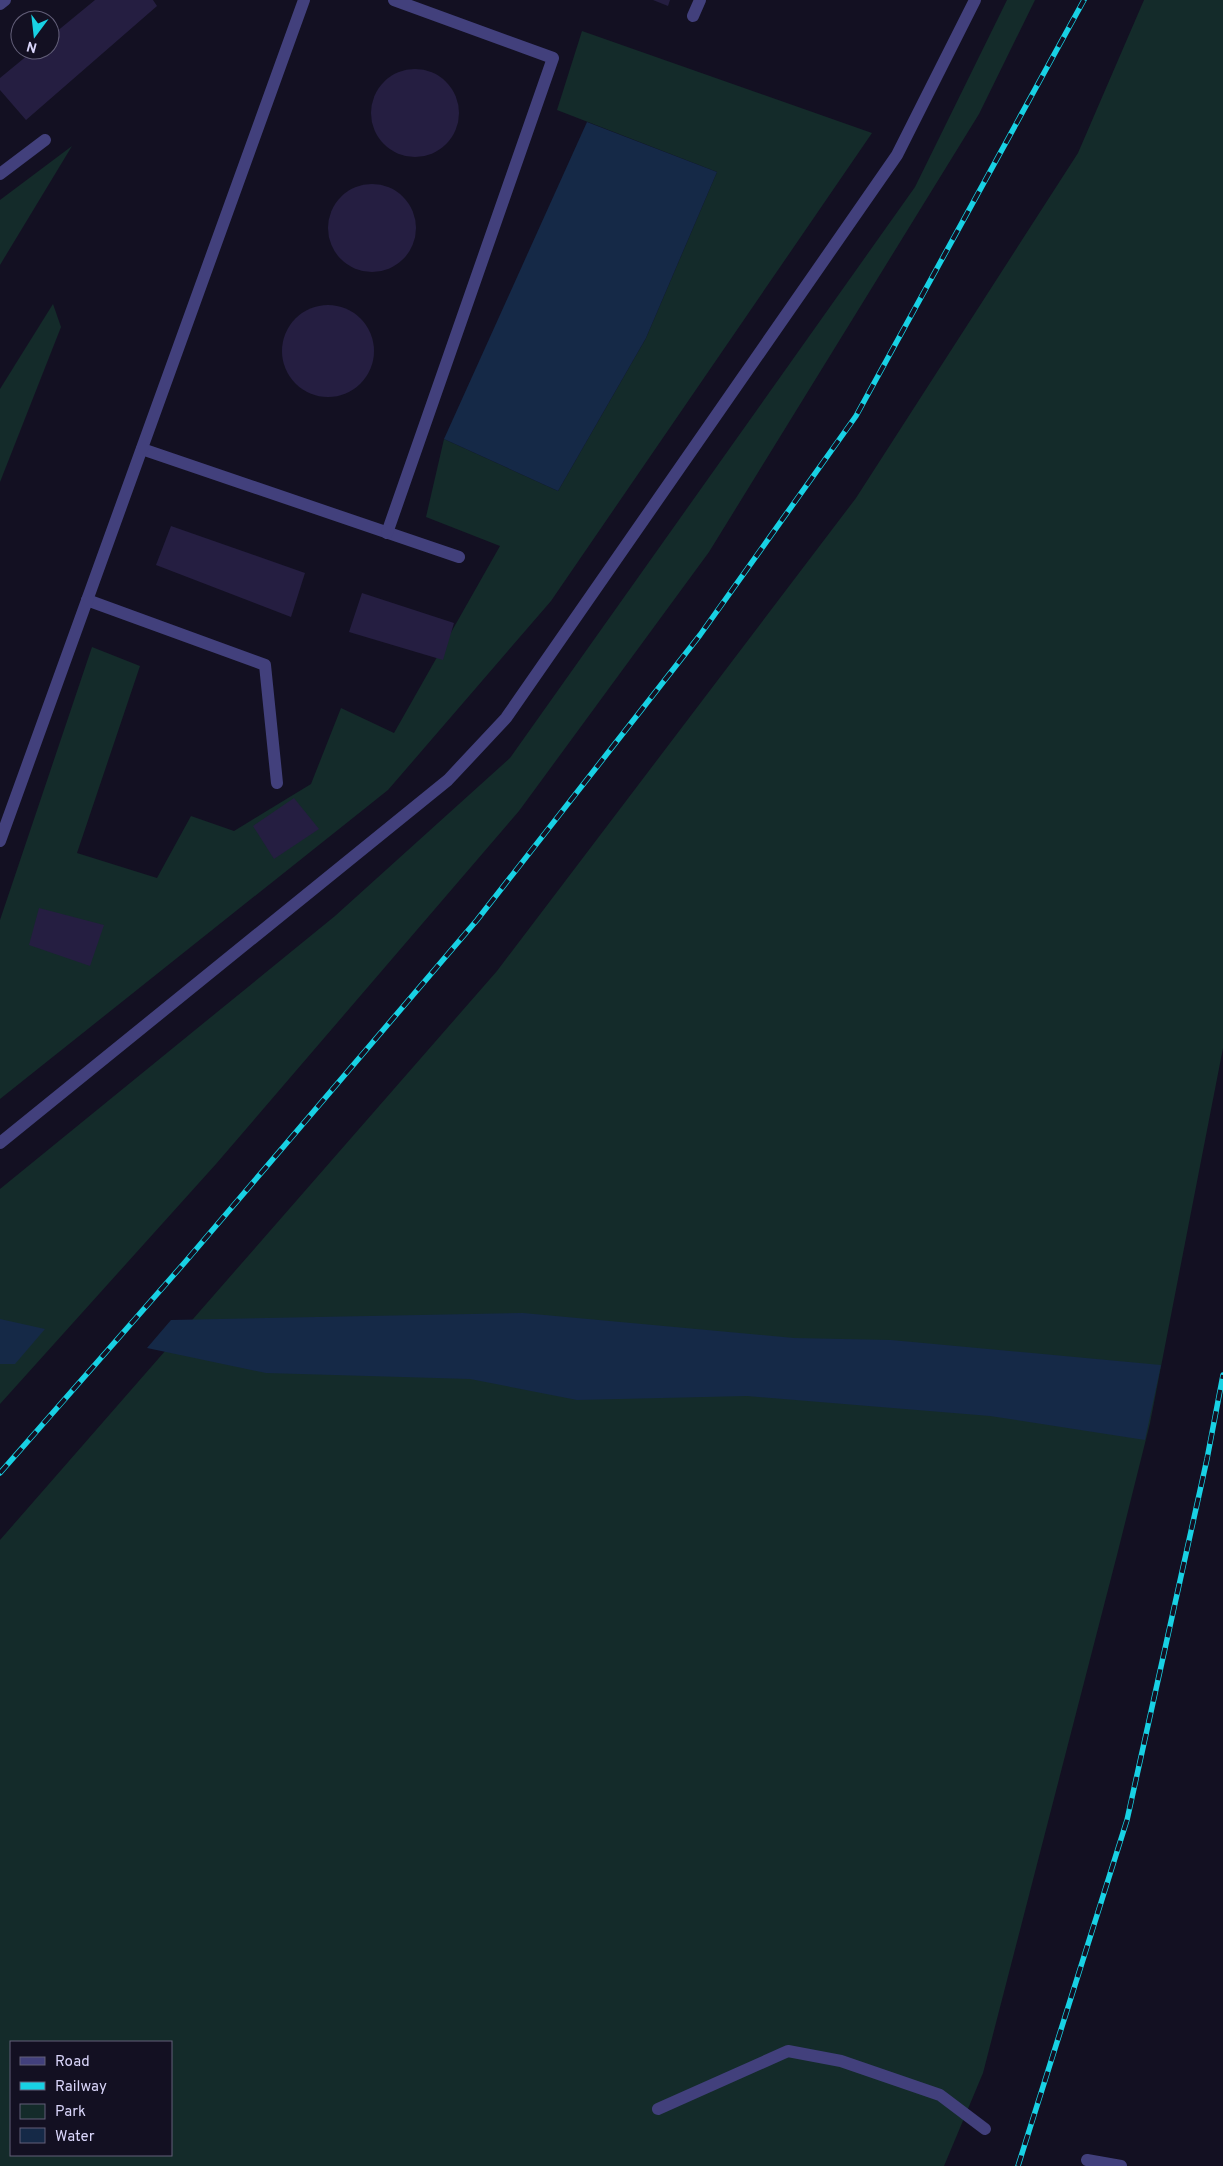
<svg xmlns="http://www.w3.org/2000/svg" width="1223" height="2166" font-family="Overpass,sans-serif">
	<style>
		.green { fill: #142b2a; fill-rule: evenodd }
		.water { fill: #152947 }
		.building { fill: #251e41 }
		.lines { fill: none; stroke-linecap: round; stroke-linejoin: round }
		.lane { stroke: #42407c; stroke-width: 12 }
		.street { stroke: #42407c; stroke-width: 12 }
		.rail-casing { stroke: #18d1e4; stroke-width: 5.5 }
		.rail { stroke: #131022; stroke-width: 4; stroke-dasharray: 11; stroke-linecap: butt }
	</style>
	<rect width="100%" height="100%" fill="#131022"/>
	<g class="green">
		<path d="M1007 0H1035L979 114 709 552 519 811 216 1164 0 1404V1189L335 916 510 758 915 187Z"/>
		<path d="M1144 0H1223V1048L1150 1423 1117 1555 983 2073 944 2166H0V1540L497 971 856 498 1078 153ZM11 2042H171V2155H11Z"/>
		<path d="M582 31 872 133 551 601 388 790 0 1099V920L92 647 140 666 77 853 157 878 191 816 234 831 311 784 341 708 394 733 500 546 426 517 444 439 558 491 646 338 717 172 557 110Z"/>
		<path d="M72 146 3 260 0 265V200Z"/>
		<path d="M53 304 61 327 0 482V389Z"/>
	</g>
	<g class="water">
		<path d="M587 122 717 172 646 338 558 491 444 439Z"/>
		<path d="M523 1313 794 1338 891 1340 1161 1365 1145 1440 990 1416 747 1396 577 1400 470 1379 266 1373 147 1348 171 1320Z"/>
		<path d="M0 1319 45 1329 15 1364H0Z"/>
	</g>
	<g class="building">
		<path d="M95 0H153L157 6 26 120 0 90V78L34 50H50V37Z"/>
		<path d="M653 0H670L668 6Z"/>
		<circle cx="415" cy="113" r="44"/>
		<circle cx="372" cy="228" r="44"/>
		<circle cx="328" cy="351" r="46"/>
		<path d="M171 526 305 573 291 617 156 565Z"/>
		<path d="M362 593 454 623 443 660 349 632Z"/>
		<path d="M294 798 319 829 274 859 253 826Z"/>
		<path d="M39 908 104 925 90 966 29 945Z"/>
	</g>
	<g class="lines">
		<g class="lane">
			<path d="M693 16 700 0"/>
			<path d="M0 174 45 140"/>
			<path d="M142 449 459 557"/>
			<path d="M387 533 553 58 394 0"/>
			<path d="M87 600 265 665 277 783"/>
			<path d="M0 841 304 0"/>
			<path d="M658 2109 788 2051 841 2061 940 2095 985 2129"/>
			<path d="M1087 2160 1121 2166"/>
		</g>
		<g class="street">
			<path d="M0 4 5 0"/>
			<path d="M0 1143 448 780 506 718 897 155 975 0"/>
		</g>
		<defs>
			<g id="rail">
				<path d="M0 1473 186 1261 477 920 700 635 856 416 1084 0"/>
				<path d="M1018 2166 1127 1820 1207 1459 1223 1375"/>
			</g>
		</defs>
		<use href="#rail" class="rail-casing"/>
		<use href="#rail" class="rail"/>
	</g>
	<rect x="10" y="2041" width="162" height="115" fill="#131022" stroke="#635f79"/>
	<rect x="20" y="2057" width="25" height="8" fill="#42407c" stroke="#635f79"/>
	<text x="55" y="2066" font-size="15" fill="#dad6fb">Road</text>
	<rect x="20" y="2082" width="25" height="8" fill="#18d1e4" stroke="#635f79"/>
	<text x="55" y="2091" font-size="15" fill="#dad6fb">Railway</text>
	<rect x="20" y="2104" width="25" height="15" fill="#142b2a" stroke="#635f79"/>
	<text x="55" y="2116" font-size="15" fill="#dad6fb">Park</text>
	<rect x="20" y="2128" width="25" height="15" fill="#152947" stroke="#635f79"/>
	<text x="55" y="2141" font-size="15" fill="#dad6fb">Water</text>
	<g transform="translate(35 35) rotate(195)"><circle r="24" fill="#131022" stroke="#635f79"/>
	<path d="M0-4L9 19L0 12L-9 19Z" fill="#18d1e4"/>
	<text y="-8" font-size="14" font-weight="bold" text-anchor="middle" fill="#dad6fb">N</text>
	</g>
</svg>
